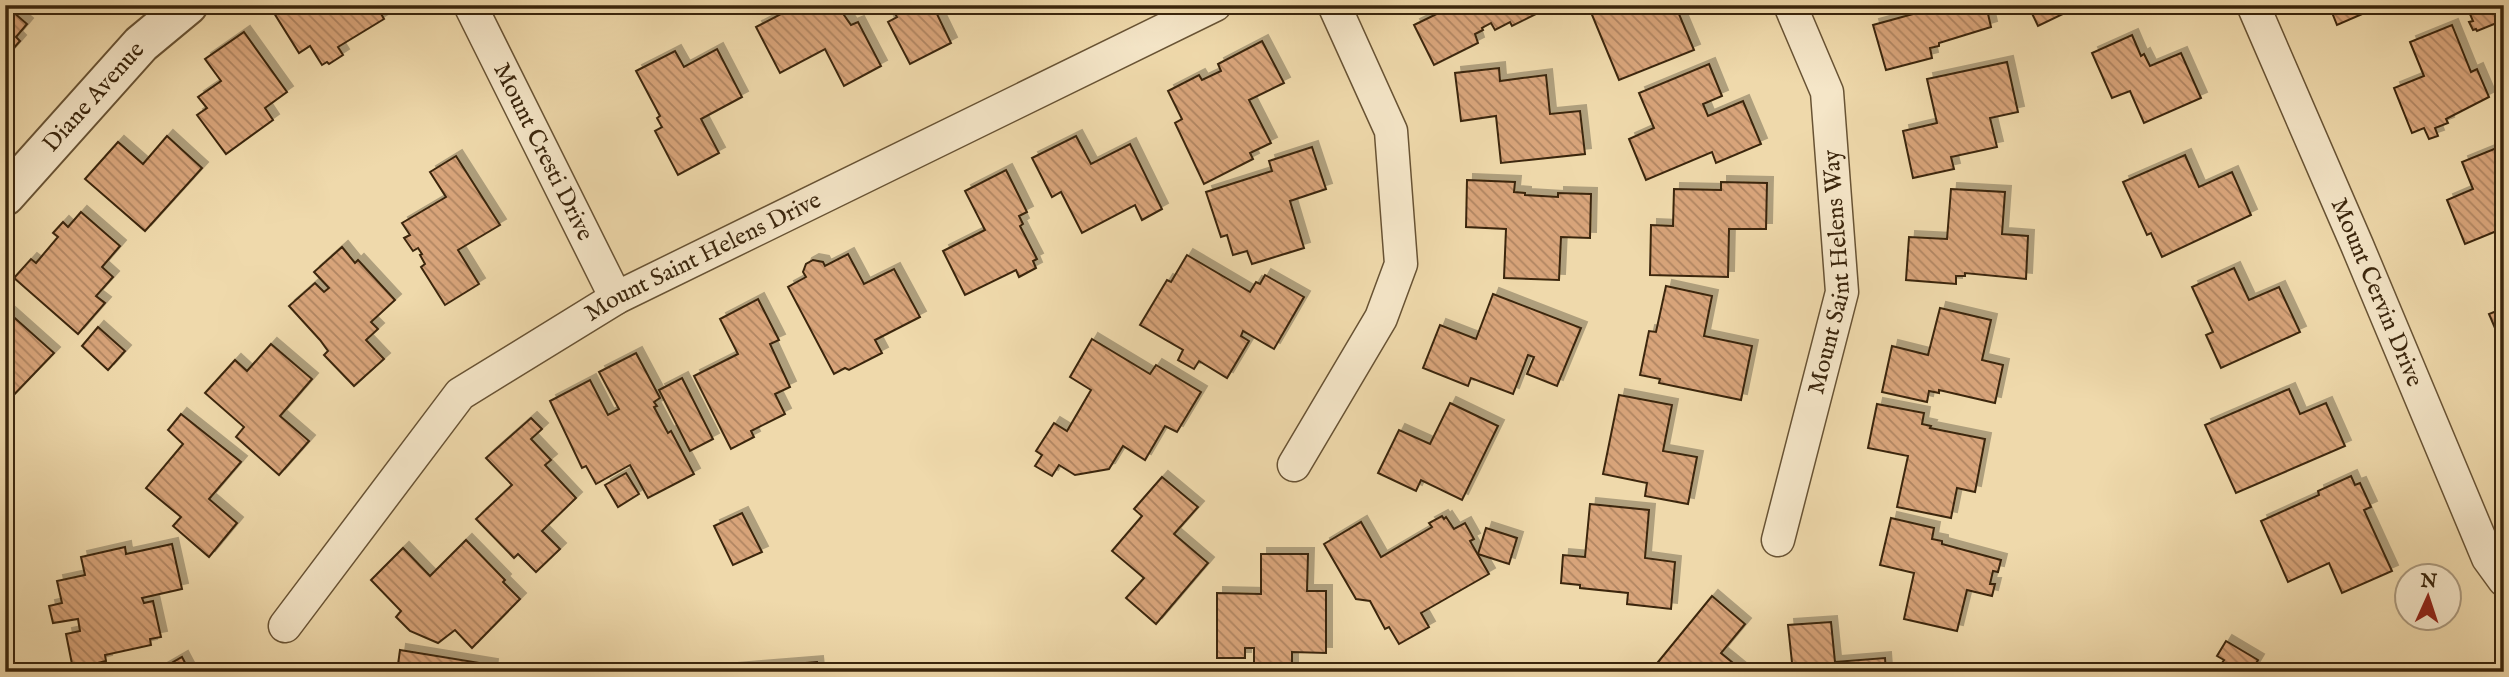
<svg xmlns="http://www.w3.org/2000/svg" width="2509" height="677" font-family="'IM FELL English',serif">
	<style>
		.building { fill: url(#building-back-hatch); stroke: #3b260d; stroke-width: 2; filter: url(#shadow) }
		.lines { fill: none; stroke-linecap: round; stroke-linejoin: round }
		.minor-casing { stroke: #685334; stroke-width: 35 }
		.tertiary-casing { stroke: #685334; stroke-width: 42 }
		.minor { stroke: #f5e6c8; stroke-width: 32 }
		.tertiary { stroke: #f5e6c8; stroke-width: 38 }
		.labels { text-anchor: middle; dominant-baseline: central; stroke-width: 5; stroke-linejoin: round; paint-order: stroke }
		.street-label { font-size: 24px; fill: #3b260d; stroke: #f5e6c8 }
	</style>
	<defs>
		<pattern id="building-back-hatch" width="6" height="6" patternUnits="userSpaceOnUse" patternTransform="scale(1.75)"><rect width="6" height="6" fill="#d8a47a"/><path d="M-1 5l2 2M0 0l6 6M5-1l2 2" fill="none" stroke="#b08562"/></pattern>
		<filter id="shadow"><feDropShadow dx="6" dy="-6" stdDeviation="0" flood-color="#0004"/></filter>
	</defs>
	<rect width="100%" height="100%" fill="#efd9ab"/>
	<filter id="stains"><feTurbulence type="fractalNoise" baseFrequency=".00286" numOctaves="4"/><feColorMatrix values="0 0 0 0 .2 0 0 0 0 .09 0 0 0 0 .02 0 0 0 .5 -.17"/></filter>
	<radialGradient id="worn" r=".72"><stop offset=".6" stop-color="#630" stop-opacity="0"/><stop offset="1" stop-color="#630" stop-opacity=".3"/></radialGradient>
	<g class="building">
		<path d="M5 5 27 24 16 37 20 41 5 58Z"/>
		<path d="M287 5H376L384 19 338 47 343 55 329 64 327 62 322 65 310 46 299 53 274 13Z"/>
		<path d="M798 5H837L851 25 858 22 881 66 844 86 825 49 780 73 756 27Z"/>
		<path d="M890 5H944L935 10 951 43 910 64 888 22 897 17Z"/>
		<path d="M1448 5H1537L1540 12 1512 26 1510 22 1495 30 1491 23 1482 28 1483 30 1475 34 1478 43 1434 65 1414 25 1449 8Z"/>
		<path d="M1601 5H1680L1676 7 1694 50 1619 80 1590 10Z"/>
		<path d="M1911 5H1986L1991 27 1939 43V46L1930 48 1932 58 1886 70 1873 25 1913 14Z"/>
		<path d="M2028 5H2064L2067 12 2038 26Z"/>
		<path d="M2329 5H2383L2337 25Z"/>
		<path d="M2472 5H2504V20L2477 31 2476 29 2473 30 2469 22 2473 21 2467 7Z"/>
		<path d="M2452 25 2471 72 2477 69 2489 97 2446 119 2448 123 2435 128 2438 136 2429 139 2424 128 2412 133 2394 88 2424 76 2410 42Z"/>
		<path d="M244 32 287 92 265 108 273 120 226 154 197 115 207 108 198 97 221 81 205 59Z"/>
		<path d="M2132 35 2141 56 2144 54 2150 66 2181 53 2201 98 2144 123 2130 91 2112 98 2092 53Z"/>
		<path d="M1262 41 1284 83 1249 100 1271 143 1250 153 1253 159 1204 184 1175 123 1182 119 1168 91 1199 75 1202 80 1221 71 1218 64Z"/>
		<path d="M717 49 742 97 701 119 719 153 678 175 655 131 662 127 657 118 660 116 636 71 675 51 684 67Z"/>
		<path d="M2007 62 2018 112 1990 118 1997 147 1951 157 1954 169 1913 178 1903 131 1937 123 1927 79Z"/>
		<path d="M1709 64 1722 96 1703 104 1708 116 1743 101 1761 144 1716 163 1712 152 1646 180 1629 139 1654 128 1639 93Z"/>
		<path d="M1499 68 1500 81 1546 75 1550 114 1580 111 1585 154 1501 163 1496 116 1461 121 1455 73Z"/>
		<path d="M167 136 202 168 145 231 85 179 118 142 143 164Z"/>
		<path d="M1076 136 1091 164 1130 144 1162 209 1142 220 1135 205 1082 233 1061 192 1052 197 1032 158Z"/>
		<path d="M2504 145V228L2465 244 2447 200 2473 189 2462 162Z"/>
		<path d="M1312 147 1326 189 1290 201 1304 248 1252 264 1247 251 1233 255 1227 235 1221 237 1206 192 1272 171 1269 161Z"/>
		<path d="M2185 155 2199 187 2232 172 2251 215 2162 257 2151 233 2147 235 2123 182Z"/>
		<path d="M456 156 500 225 458 250 479 284 445 305 421 267 425 264 420 255 422 254 418 248 413 251 404 238 410 235 402 223 446 197 430 172Z"/>
		<path d="M1006 170 1027 212 1019 216 1023 224 1020 226 1037 259 1033 261 1036 268 1019 277 1016 270 965 295 943 251 985 230 965 191Z"/>
		<path d="M1467 180 1515 182 1514 192 1525 193V195L1558 197V193L1591 194 1590 238 1561 237 1559 280 1504 278 1506 229 1466 227Z"/>
		<path d="M1721 182 1767 183 1766 229H1729L1728 277 1650 275 1651 225 1673 226 1674 189 1721 190Z"/>
		<path d="M1951 189 2005 192 2002 234 2028 236 2026 279 1965 273V276H1956V284L1906 280 1909 237 1947 239Z"/>
		<path d="M81 212 120 246 102 267 113 277 96 296 105 303 78 334 14 278 31 259 36 263 58 237 53 233 63 222 68 227Z"/>
		<path d="M342 247 355 263 358 260 395 300 371 322 378 329 366 340 384 359 354 386 324 355 328 351 320 340 289 306 315 283 324 292 329 288 314 272Z"/>
		<path d="M848 254 864 284 894 269 920 317 875 340 882 353 849 370 845 368 834 374 788 287 806 277 803 272 806 264 813 260 823 262 825 266Z"/>
		<path d="M1187 255 1250 292 1256 282 1260 284 1265 275 1304 297 1274 349 1243 331 1241 336 1249 341 1227 378 1199 361 1194 369 1178 360 1183 350 1140 325 1167 280 1171 282Z"/>
		<path d="M2234 268 2249 300 2279 287 2300 332 2221 368 2206 335 2213 332 2192 287Z"/>
		<path d="M1666 286 1712 296 1704 336 1752 346 1741 400 1659 383 1660 379 1640 375 1649 331 1656 332Z"/>
		<path d="M1493 294 1581 328 1557 386 1527 374 1534 357 1528 355 1513 394 1471 378 1468 386 1423 368 1440 325 1476 339Z"/>
		<path d="M758 299 779 340 770 344 790 387 775 394 785 414 751 431 754 437 731 449 694 376 738 354 720 319Z"/>
		<path d="M1940 308 1991 320 1982 360 2003 365 1995 403 1939 390V393L1929 391 1927 402 1882 392 1892 346 1928 355Z"/>
		<path d="M2504 308V349L2489 314Z"/>
		<path d="M8 312 54 353 5 404V314Z"/>
		<path d="M98 327 125 351 108 370 82 346Z"/>
		<path d="M1092 339 1150 374 1156 365 1201 392 1177 432 1165 426 1145 460 1123 446 1109 469 1075 475 1059 465 1052 476 1035 466 1042 455 1036 451 1054 423 1067 431 1091 390 1070 377Z"/>
		<path d="M271 344 312 379 280 416 309 441 279 475 236 437 244 427 205 393 235 360 247 371Z"/>
		<path d="M636 353 660 398 654 402 657 406 654 407 668 433 671 431 694 474 648 498 630 465 596 484 586 466 582 468 550 401 590 380 608 415 619 409 599 372Z"/>
		<path d="M682 378 713 439 690 451 659 390Z"/>
		<path d="M2289 389 2300 414 2326 403 2345 446 2236 493 2205 425Z"/>
		<path d="M1619 395 1672 405 1663 451 1697 457 1688 504 1645 496 1647 483 1603 474Z"/>
		<path d="M1450 403 1498 426 1462 500 1421 480 1416 491 1378 473 1399 430 1430 444Z"/>
		<path d="M1877 404 1924 413 1922 424 1931 426 1930 428 1985 439 1975 492 1957 488 1951 518 1897 507 1908 456 1868 448Z"/>
		<path d="M181 414 241 462 209 499 237 523 209 557 173 526 181 517 146 488 183 444 168 430Z"/>
		<path d="M531 418 542 429 531 439 551 460 545 465 576 498 542 531 560 549 536 572 518 554 514 558 476 519 512 485 486 458Z"/>
		<path d="M626 473 639 494 618 507 605 485Z"/>
		<path d="M2351 476 2355 485 2360 483 2371 507 2364 510 2392 571 2342 593 2329 563 2288 582 2261 521 2319 495 2318 491Z"/>
		<path d="M1162 477 1198 507 1174 534 1208 563 1156 624 1126 598 1144 578 1112 551 1142 516 1134 509Z"/>
		<path d="M1590 504 1649 510 1645 558 1675 562 1671 609 1627 604 1628 593 1580 588V585L1561 583 1563 555 1585 557Z"/>
		<path d="M742 513 762 552 733 565 714 526Z"/>
		<path d="M1442 516 1444 519 1446 517 1454 529 1465 523 1474 539 1470 541 1489 574 1421 613 1429 627 1399 644 1389 627 1385 629 1370 601 1356 599 1324 544 1361 522 1381 557 1432 527 1429 523Z"/>
		<path d="M1891 518 1934 528 1932 539 1942 541V544L2001 560 1998 572 1993 571 1990 584H1995L1992 596 1967 590 1957 631 1904 619 1914 573 1880 565Z"/>
		<path d="M1486 528 1517 538 1509 564 1478 554Z"/>
		<path d="M466 540 505 580 503 582 520 599 472 648 455 630 438 643 410 631 396 617 401 611 371 580 403 548 430 576Z"/>
		<path d="M172 544 182 589 142 598 144 603 153 601 161 637 150 639 151 645 105 655 106 661 73 669 66 634 80 631 78 619 53 623 49 606 62 603 57 581 85 575 81 557 125 547 126 554Z"/>
		<path d="M1261 554H1308L1307 591H1326V653L1292 652V672H1254V648H1245V658H1217V593L1261 594Z"/>
		<path d="M1712 596 1745 624 1721 653 1744 672H1659L1654 667Z"/>
		<path d="M1831 622 1835 662 1885 658 1886 672H1793L1788 625Z"/>
		<path d="M2226 641 2258 660 2251 672H2216L2224 660 2217 656Z"/>
		<path d="M400 650 492 665 491 672H397Z"/>
		<path d="M182 657 190 672H156Z"/>
		<path d="M817 662 818 672H732V669Z"/>
	</g>
	<g class="lines">
		<defs>
			<g id="minor">
				<path id="s1" d="M470 5 616 298"/>
				<path id="s2" d="M2253 5 2357 245 2488 558 2504 580"/>
				<path d="M1294 465 1381 318 1401 264 1391 131 1334 5"/>
				<path id="s3" d="M1778 540 1842 292 1827 92 1790 5"/>
				<path id="s4" d="M285 626 460 394 616 298 1215 5"/>
			</g>
			<g id="tertiary">
				<path id="s5" d="M5 196 141 44 188 5"/>
			</g>
		</defs>
		<use href="#minor" class="minor-casing"/>
		<use href="#tertiary" class="tertiary-casing"/>
		<use href="#minor" class="minor"/>
		<use href="#tertiary" class="tertiary"/>
	</g>
	<g class="labels">
		<g class="street-label">
			<text stroke="none"><textPath href="#s5" startOffset="133">Diane Avenue</textPath></text>
			<text stroke="none"><textPath href="#s1" startOffset="164">Mount Cresti Drive</textPath></text>
			<text stroke="none"><textPath href="#s4" startOffset="570">Mount Saint Helens Drive</textPath></text>
			<text stroke="none"><textPath href="#s3" startOffset="275">Mount Saint Helens Way</textPath></text>
			<text stroke="none"><textPath href="#s2" startOffset="313">Mount Cervin Drive</textPath></text>
		</g>
	</g>
	<rect width="2509" height="677" fill="none" stroke="#efd9ab" stroke-width="28"/>
	<rect x="7" y="7" width="2495" height="663" fill="none" stroke="#3b260d" stroke-width="3.5"/>
	<rect x="14" y="14" width="2481" height="649" fill="none" stroke="#3b260d" stroke-width="2"/>
	<g transform="translate(2428 597) rotate(3)"><circle r="33" fill="#f5e6c8" stroke="#ab997d" stroke-width="2"/>
	<path d="M0-5L12 26L0 18L-12 26Z" fill="#8f2418"/>
	<text y="-10" font-size="19" font-weight="bold" text-anchor="middle" fill="#3b260d">N</text>
	</g>
	<rect width="100%" height="100%" filter="url(#stains)"/>
	<rect width="100%" height="100%" fill="url(#worn)"/>
</svg>
